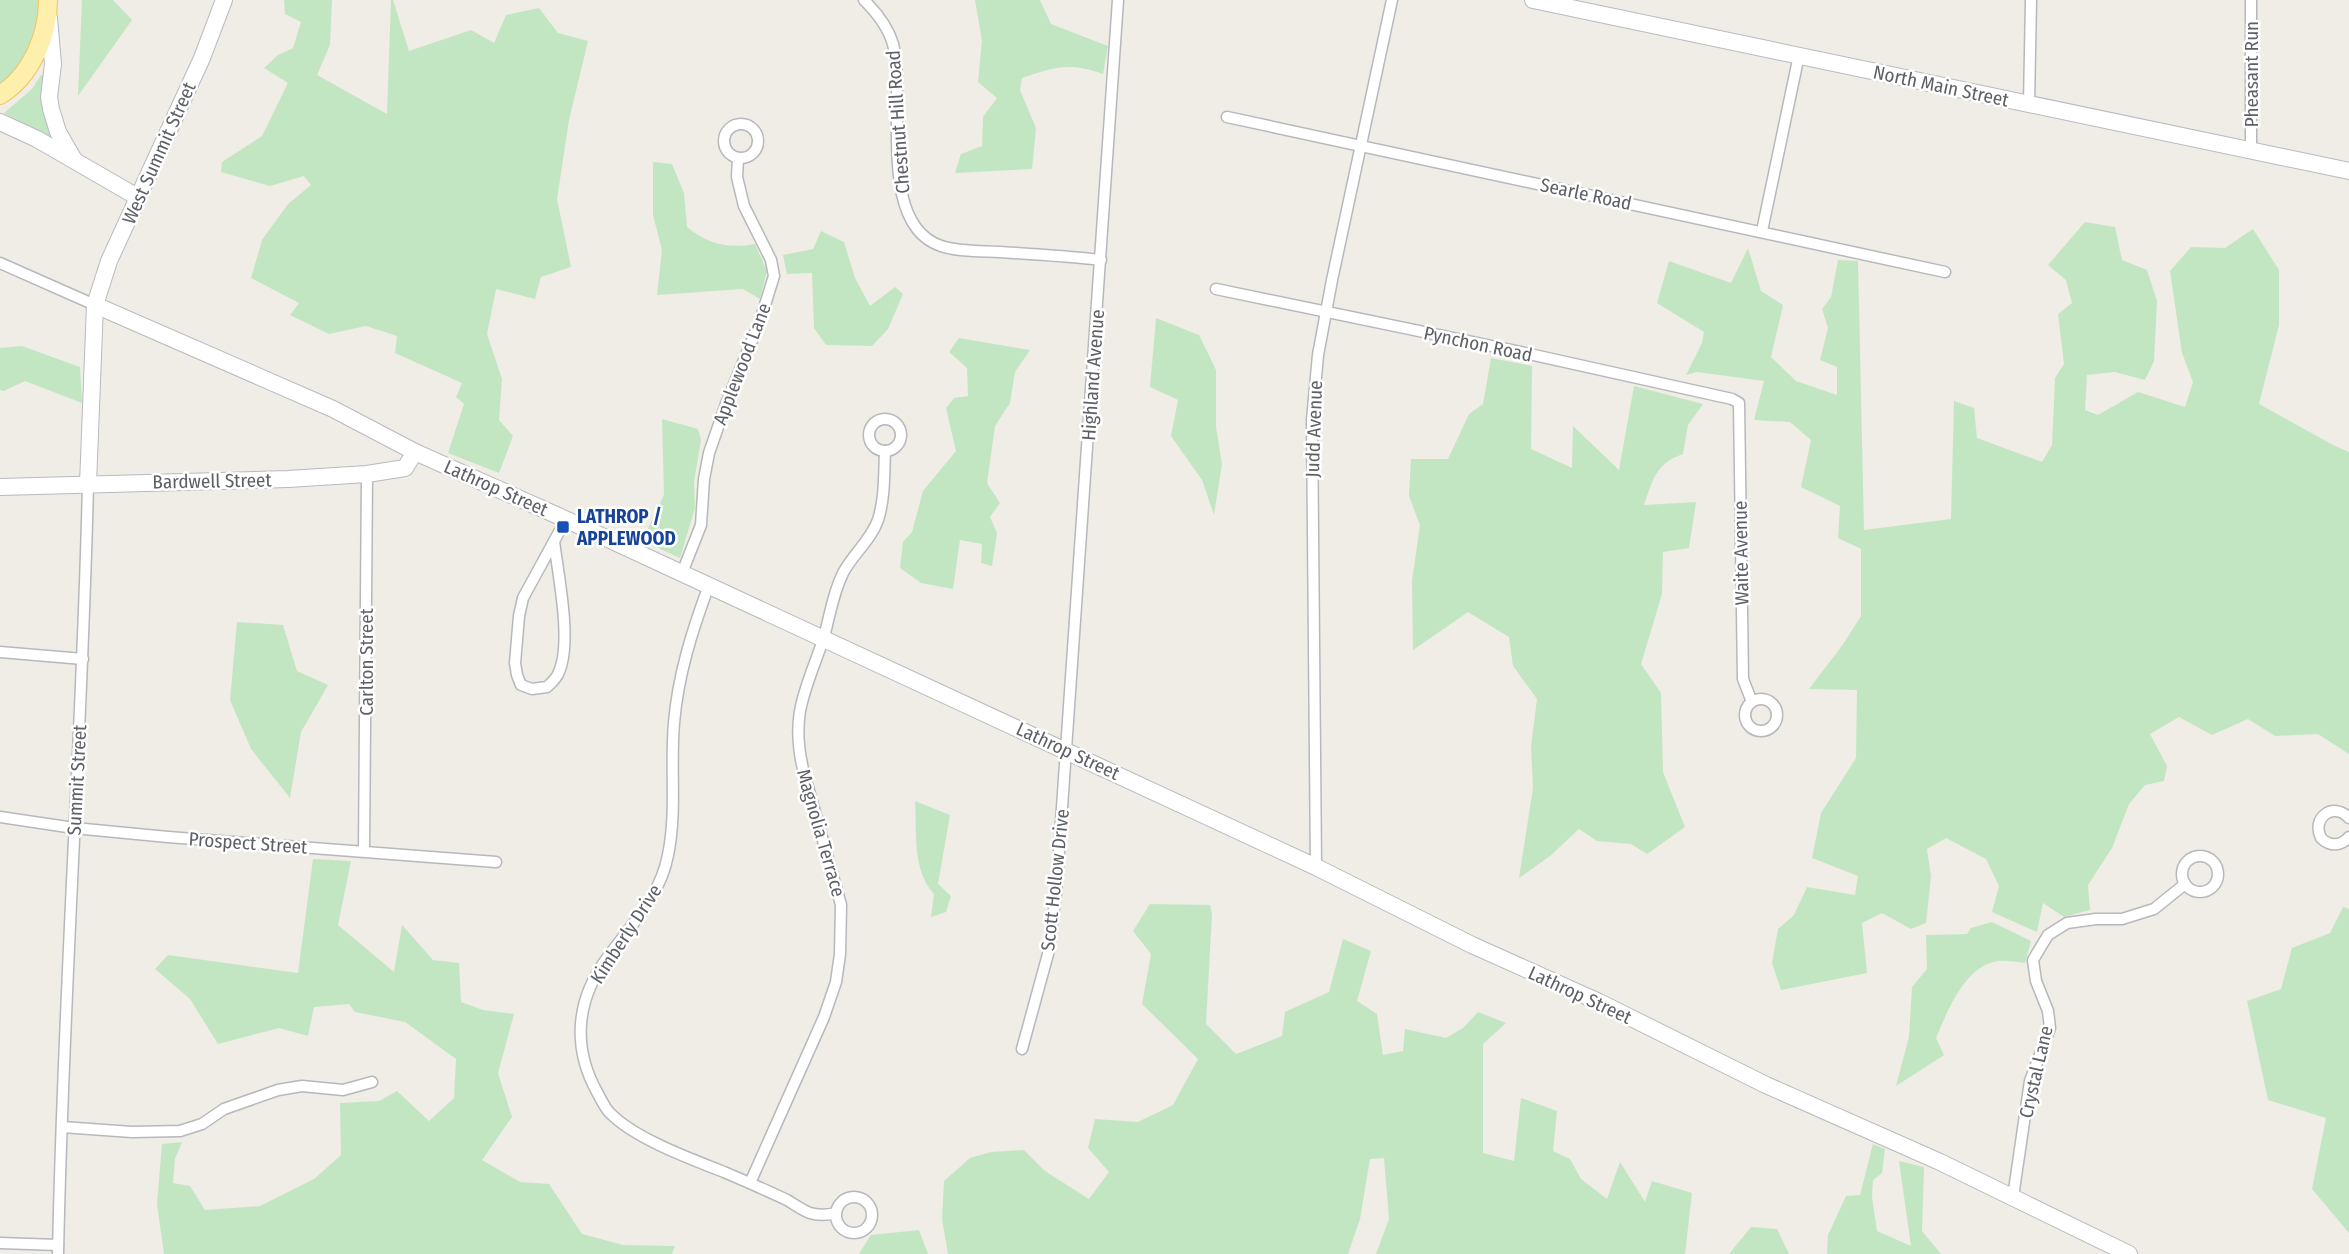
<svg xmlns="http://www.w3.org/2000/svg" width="2349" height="1254" font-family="'Fira Sans Condensed',sans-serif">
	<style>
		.green { fill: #c3e6c2 }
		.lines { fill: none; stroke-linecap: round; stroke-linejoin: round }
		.street-casing { stroke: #b6b8bc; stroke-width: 13 }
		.secondary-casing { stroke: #b7babf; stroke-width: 18 }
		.primary-casing { stroke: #efc65e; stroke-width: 20 }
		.street { stroke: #fff; stroke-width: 10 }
		.secondary { stroke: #fff; stroke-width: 16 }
		.primary { stroke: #fef0ac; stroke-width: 18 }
		.transit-dot { fill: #1a4fb4; stroke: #fff; stroke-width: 2.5 }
		.labels { text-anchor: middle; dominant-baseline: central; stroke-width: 5; stroke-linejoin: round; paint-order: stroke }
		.street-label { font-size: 19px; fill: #5d6166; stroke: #fff }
		.transit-label { font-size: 19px; font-weight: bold; fill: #164399; stroke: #fff; text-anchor: start }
	</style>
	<rect width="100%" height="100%" fill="#efede5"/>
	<g class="green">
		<path d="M0 0H42C37 31 28 65 0 84Z"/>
		<path d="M82 0H113L132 20 78 96Z"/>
		<path d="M284 0H332L330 45 317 75 387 114 391 0H393L409 51 471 30 494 43 506 15 539 8 558 33 588 41 569 120 557 199 571 267 541 277 535 299 496 289 487 334 502 379 499 420 513 436 499 473 448 453 464 404 456 397 462 383 395 353 397 336 366 326 329 334 290 315 299 303 251 278 262 240 288 204 311 185 304 176 270 186 221 172 222 162 262 136 288 83 264 68 278 55 293 48 301 22 285 14Z"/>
		<path d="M975 0H1040L1051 24 1108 46 1103 74C1069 62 1055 67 1022 78L1020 90 1036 128 1032 169 955 173 961 154 982 146 983 117 997 98 978 82 982 41Z"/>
		<path d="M41 75 45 76 58 143 4 113 32 89Z"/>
		<path d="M653 162 672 164 684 193 687 227C707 244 729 249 755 244L767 271 760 299 743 289 657 295 662 250 653 215Z"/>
		<path d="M2085 222 2115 227 2122 260 2147 270 2157 301 2154 361 2145 380 2115 372 2087 375 2085 410 2098 415 2138 392 2185 407 2193 382 2182 353 2170 271 2191 247 2225 248 2253 229 2279 270V325L2259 404 2335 446 2349 452V754L2318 734 2275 736 2248 719 2212 735 2179 717 2150 734 2167 766 2164 781 2145 785 2129 804 2112 848 2088 885 2090 910 2064 917 2043 903 2037 932 1992 912 1999 886 1986 859 1946 838 1927 849 1931 876 1926 923 1911 929 1882 913 1862 923 1867 973 1781 990 1772 963 1778 929 1794 915 1807 887 1855 895 1858 876 1812 858 1821 813 1856 758 1857 690 1809 689 1844 643 1861 616V549L1838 538 1840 506 1801 487 1811 440 1790 422 1754 420 1764 381 1697 372 1686 375 1702 343 1704 332 1657 303 1669 261 1731 283 1748 248 1761 291 1783 305 1771 357 1796 381 1837 395V367L1820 360 1828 328 1822 309 1831 297 1838 260 1858 261 1864 530 1951 519 1954 401 1974 408 1977 438 2042 462 2052 445 2055 378 2064 364 2058 314 2072 303 2066 280 2048 265Z"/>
		<path d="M821 231 844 242 855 278 870 306 895 287 903 294 888 329 872 346 826 345 814 328 812 273 787 274 783 255 813 249Z"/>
		<path d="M1156 318 1199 335 1216 370V427L1222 464 1214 515 1202 480 1171 436 1178 400 1150 387Z"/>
		<path d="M959 338 1030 350 1015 372 1010 403 995 426 987 483 1000 503 990 517 997 533 992 566 981 563 982 544 960 540 953 589 921 583 900 568 903 542 912 532 923 491 956 451 946 408 954 398 968 396 967 368 949 352Z"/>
		<path d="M22 346 80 367 82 403 25 381 4 391 0 390V348Z"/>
		<path d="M1491 358 1532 366 1531 449 1572 468 1573 426 1619 470 1634 386 1703 404 1688 425 1683 454C1655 464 1653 480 1644 505L1696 502 1689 548 1663 552 1662 594 1641 664 1661 693 1663 772 1685 827 1647 854 1631 844 1597 841 1579 829 1550 856 1519 878 1533 788 1531 746 1537 699 1513 666 1509 637 1468 612 1413 650 1412 581 1420 525 1409 496 1411 459H1448L1469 414 1483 404Z"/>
		<path d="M662 419 698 429 701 440 694 482 695 508 680 558 642 541 664 495Z"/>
		<path d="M237 622 283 625 297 671 328 685 301 732 290 798 251 749 230 700Z"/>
		<path d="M915 801 950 815 938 884 951 896 946 912 931 917 934 894C912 870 917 832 915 801Z"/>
		<path d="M313 859 351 861 338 925 394 972 402 925 433 960 459 963 461 1002 483 1010 514 1014 498 1073 512 1117 482 1160 520 1182 549 1184 582 1234 623 1245 675 1246 672 1254H164L157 1204 162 1144 182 1142 175 1159 173 1183 190 1186 205 1210 260 1206 314 1179 341 1155 340 1103 379 1101 397 1091 429 1121 454 1098 456 1059 405 1022 355 1012 349 1004 314 1007 308 1036 279 1028 218 1044 190 999 155 969 168 955 298 973Z"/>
		<path d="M1150 904 1210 905 1212 914 1206 1024 1236 1054 1282 1036 1285 1012 1329 992 1343 939 1371 951 1357 1001 1377 1014 1383 1055 1403 1051 1405 1029 1446 1038 1463 1028 1478 1012 1506 1023 1483 1044V1153L1514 1161 1521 1098 1557 1111 1553 1151 1570 1159 1581 1179 1607 1199 1620 1162 1645 1202 1652 1181 1692 1193 1685 1254H1376L1389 1219 1384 1158 1370 1159 1360 1219 1348 1254H948L942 1219 944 1181 970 1158 991 1152 1024 1150 1045 1171 1089 1199 1109 1172 1088 1148 1095 1119 1138 1122 1173 1105 1198 1059 1142 1004 1151 954 1133 931Z"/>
		<path d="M2343 907 2349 909V1233L2312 1189 2326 1118 2268 1100 2247 1001 2281 989 2292 948 2330 933Z"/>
		<path d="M1992 922 2031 941 2025 963C2016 962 2005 960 1997 961 1964 967 1947 1012 1936 1038L1944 1055 1896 1086 1909 1037 1912 987 1927 969 1926 935 1967 934 1971 928Z"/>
		<path d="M1873 1144 1885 1149 1882 1173 1873 1180 1872 1197 1877 1231 1911 1246 1899 1161 1924 1167 1922 1231 1941 1254H1827L1828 1235 1846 1196 1860 1195Z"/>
		<path d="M1751 1227 1777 1229 1789 1254H1729Z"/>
		<path d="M919 1230 928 1254H859L871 1235Z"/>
	</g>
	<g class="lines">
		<defs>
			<g id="street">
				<path d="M864 0C876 12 888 27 893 44 907 97 875 224 941 246 959 252 981 251 1000 252 1033 254 1067 256 1101 260"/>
				<path d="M2029 104 2031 0"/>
				<path d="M1227 117 1945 272"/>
				<circle cx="741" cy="141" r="17"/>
				<path d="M2251 149V0"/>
				<path d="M1762 231 1799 55"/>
				<path d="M0 263 95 305"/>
				<path d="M1216 289 1525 353 1732 399 1739 403 1743 679 1752 702"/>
				<circle cx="885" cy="435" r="16"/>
				<path d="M554 541C558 575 573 644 558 674 556 679 551 683 547 687L532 689 521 685 517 675 515 663 519 616 523 598 565 521"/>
				<path d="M682 573 701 525 704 479 709 453 726 404 760 321 774 276 771 260 744 206 737 177 738 158"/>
				<path d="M709 585C692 631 678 675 674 723 670 767 677 812 668 855 660 897 631 925 607 958 576 1000 572 1047 597 1092 601 1099 605 1109 611 1114 636 1139 691 1159 724 1172 745 1181 766 1190 787 1200 794 1204 802 1210 810 1213 819 1216 827 1215 836 1213"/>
				<path d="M0 652 83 659"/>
				<circle cx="1761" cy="715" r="16"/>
				<path d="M0 817 74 828 168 837 496 862"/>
				<path d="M2349 818C2333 801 2311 818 2321 838 2330 847 2341 846 2349 837"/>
				<path d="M364 850 367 474"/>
				<circle cx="2200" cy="874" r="18"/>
				<path d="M1316 867 1312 420 1318 355 1332 280 1392 0"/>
				<path d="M1022 1049 1048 954 1056 894 1118 0"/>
				<path d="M62 1127 132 1132 180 1131 202 1124 224 1109 278 1090 302 1086 343 1090 372 1082"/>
				<path d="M750 1183 824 1017 836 982 840 954 841 905 803 769C790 714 806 690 823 640 830 617 832 595 843 573 853 554 871 540 878 520 885 498 884 473 885 451"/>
				<path d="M2013 1197 2030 1081 2050 1028 2048 1011 2036 981 2033 960 2048 935 2067 923 2096 919H2122L2154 909 2185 884"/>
				<circle cx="854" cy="1215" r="18"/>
				<path d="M0 1243 58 1245"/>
				<path d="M58 1254C63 997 82 741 88 484"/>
			</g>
			<g id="secondary">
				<path d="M1533 0 2349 171"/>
				<path d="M49 18 53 64 49 97 51 109 58 132 73 158"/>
				<path d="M0 122 37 139 139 198"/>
				<path d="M95 305 333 409 415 452 554 514 1316 867 1472 945 1599 1002 1766 1085 1940 1162 2129 1254"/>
				<path d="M88 484 95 305 109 261 202 58 224 0"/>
				<path d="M0 487 288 479 367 474 405 468 415 452"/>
			</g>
			<path id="primary" d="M0 95C31 76 48 36 48 0"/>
		</defs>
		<use href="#street" class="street-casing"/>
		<use href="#secondary" class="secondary-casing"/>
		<use href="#primary" class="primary-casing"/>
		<use href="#street" class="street"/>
		<use href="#secondary" class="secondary"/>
		<use href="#primary" class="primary"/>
	</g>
	<rect class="transit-dot" x="556" y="520" width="14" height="14" rx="3.5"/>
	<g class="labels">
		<g class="street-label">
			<text transform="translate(2251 74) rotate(-90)">Pheasant Run</text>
			<text transform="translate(1941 86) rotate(12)">North Main Street</text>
			<text transform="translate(898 122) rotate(-94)">Chestnut Hill Road</text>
			<text transform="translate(159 153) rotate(-66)">West Summit Street</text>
			<text transform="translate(1586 194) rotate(12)">Searle Road</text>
			<text transform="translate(1478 344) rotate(12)">Pynchon Road</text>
			<text transform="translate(742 364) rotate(-69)">Applewood Lane</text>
			<text transform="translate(1093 375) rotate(-86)">Highland Avenue</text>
			<text transform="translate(1314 429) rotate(-88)">Judd Avenue</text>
			<text transform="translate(212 481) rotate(-1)">Bardwell Street</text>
			<text transform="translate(496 488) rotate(24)">Lathrop Street</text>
			<text transform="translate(1741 553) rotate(-91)">Waite Avenue</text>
			<text transform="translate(366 662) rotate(-90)">Carlton Street</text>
			<text transform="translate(1068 751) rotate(25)">Lathrop Street</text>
			<text transform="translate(77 780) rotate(-87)">Summit Street</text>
			<text transform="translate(821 833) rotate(74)">Magnolia Terrace</text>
			<text transform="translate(248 843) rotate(4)">Prospect Street</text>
			<text transform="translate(1055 880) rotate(-84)">Scott Hollow Drive</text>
			<text transform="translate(626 934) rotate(-57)">Kimberly Drive</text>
			<text transform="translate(1580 995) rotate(25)">Lathrop Street</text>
			<text transform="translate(2036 1072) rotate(-77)">Crystal Lane</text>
		</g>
		<g class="transit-label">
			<text x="577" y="516">LATHROP /<tspan x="577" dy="22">APPLEWOOD</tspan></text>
		</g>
	</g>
</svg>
